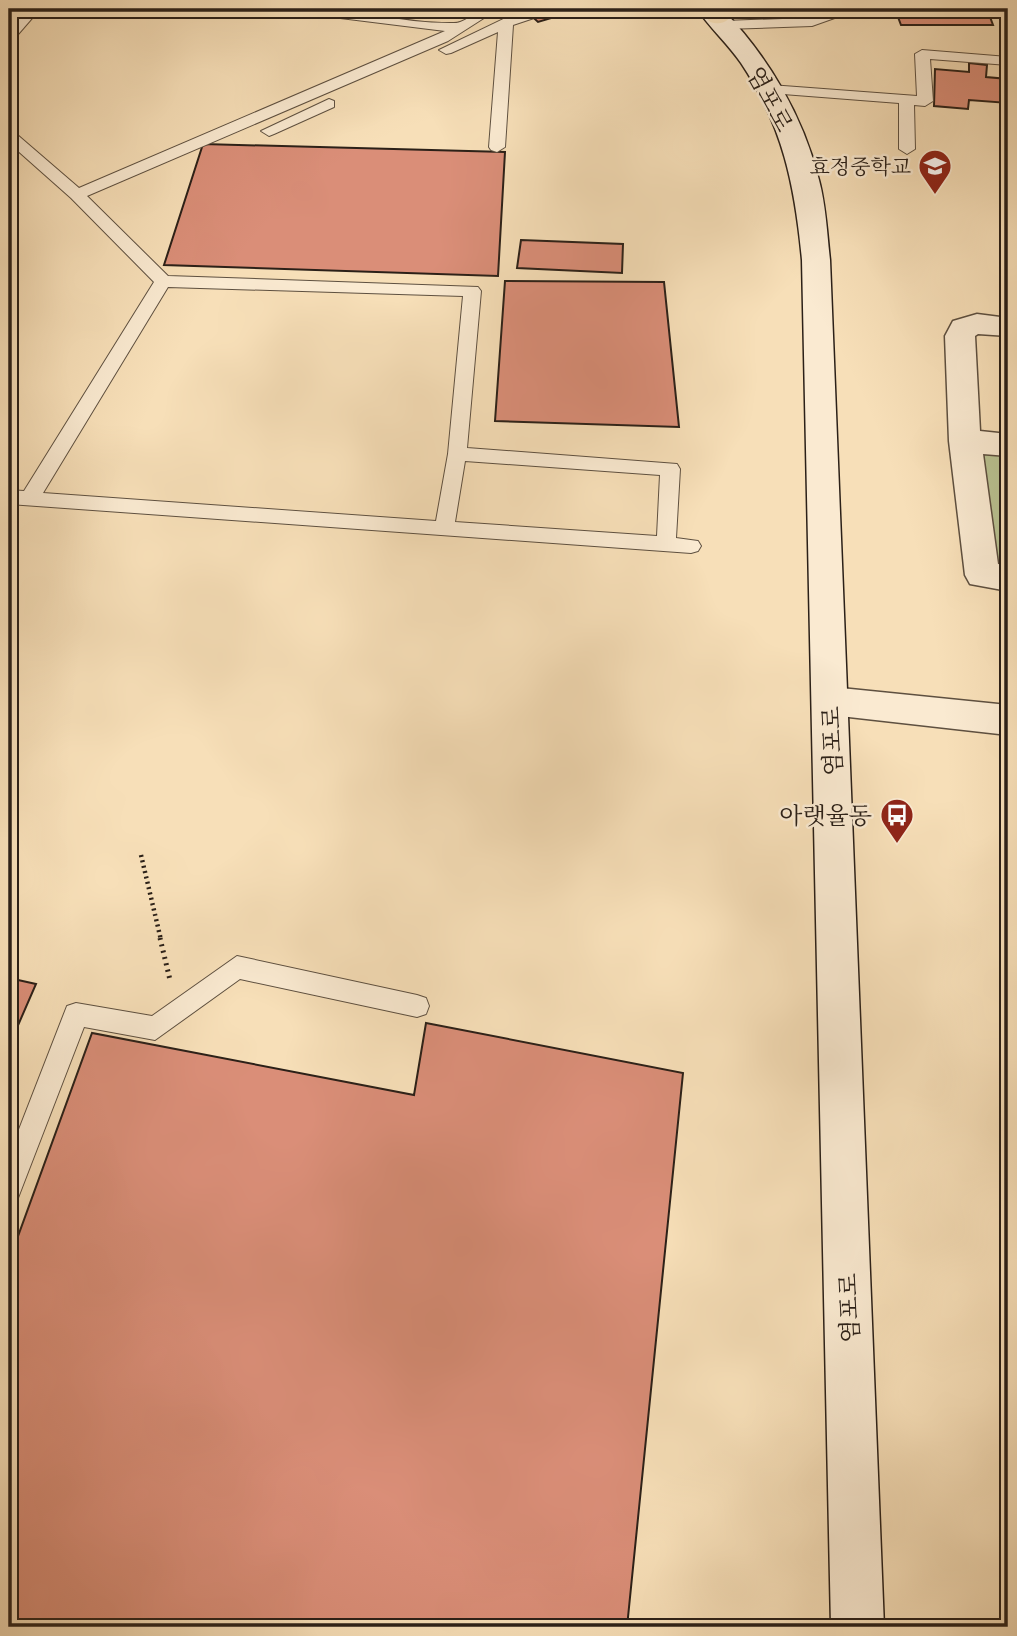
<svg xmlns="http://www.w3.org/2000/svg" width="1017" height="1636" font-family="'EB Garamond','Noto Serif KR',serif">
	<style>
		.green { fill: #b9c292; stroke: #727155; stroke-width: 2 }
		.building { fill: #da8e78; stroke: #2b2018; stroke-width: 2 }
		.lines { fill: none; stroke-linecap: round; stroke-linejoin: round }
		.service-casing { stroke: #5e5040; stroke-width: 2 }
		.minor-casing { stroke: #5e5040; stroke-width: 3 }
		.secondary-casing { stroke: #2b2018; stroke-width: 3 }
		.trunk-casing { stroke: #2b2018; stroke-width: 3 }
		.path-far1 { stroke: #2b2018; stroke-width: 4.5; stroke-dasharray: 2 3.5; stroke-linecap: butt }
		.path { stroke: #2b2018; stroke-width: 5; stroke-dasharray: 2 4.5; stroke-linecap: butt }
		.service { fill: #faead1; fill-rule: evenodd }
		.minor { fill: #faead1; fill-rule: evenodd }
		.secondary { fill: #faead1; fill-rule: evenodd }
		.trunk { fill: #f7dfb8; fill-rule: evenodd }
		.labels { text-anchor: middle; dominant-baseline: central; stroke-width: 5; stroke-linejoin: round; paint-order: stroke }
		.far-poi-label { font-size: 21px; fill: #2b2018; stroke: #faead1; text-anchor: end }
		.street-label { font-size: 24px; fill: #2b2018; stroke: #faead1 }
		.poi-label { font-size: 24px; fill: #2b2018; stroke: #faead1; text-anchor: end }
	</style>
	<rect width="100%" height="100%" fill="#f7dfb8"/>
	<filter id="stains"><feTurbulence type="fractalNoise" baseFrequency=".00286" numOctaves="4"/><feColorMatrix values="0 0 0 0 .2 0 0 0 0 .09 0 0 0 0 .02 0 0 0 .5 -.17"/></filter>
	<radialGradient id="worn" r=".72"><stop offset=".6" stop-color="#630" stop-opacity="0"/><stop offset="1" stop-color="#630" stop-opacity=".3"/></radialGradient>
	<path class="green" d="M965 441 1008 445V578L982 575Z"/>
	<g class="building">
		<path d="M524 9H573L575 11 538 22Z"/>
		<path d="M895 9H987L993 25H901Z"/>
		<path d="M969 63 987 65 986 77 1008 79V103L969 100 968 109 934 106 935 69 969 72Z"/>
		<path d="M203 144 505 152 498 276 164 265Z"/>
		<path d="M521 240 623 244 622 273 517 268Z"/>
		<path d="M505 281 664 282 679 427 495 421Z"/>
		<path d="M9 978 36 984 9 1046Z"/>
		<path d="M426 1023 683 1073 627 1627H9V1261L92 1033 414 1095Z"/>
	</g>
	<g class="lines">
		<defs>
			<g id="service">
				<path d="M26 9H40L14 39 9 40V28Z"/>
				<path d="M293 9C347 6 400 24 454 23 468 23 474 8 498 9L448 41 87 196 168 276 478 287 481 291 467 448 677 464 680 469 676 538 698 541 701 546 698 551 691 553 9 504V490L24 491 154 282 71 198 9 143V130L14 132 79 188 445 31 300 13ZM168 287 463 296 448 454 436 521 43 493ZM465 461 660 475 657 536 455 522Z"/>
				<path d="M533 9H561L513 25 505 147 497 152 491 150 489 147 498 32 451 53 446 54 439 50 518 12Z"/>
				<path d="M839 9H860L812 26 724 29 717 25 724 21 811 18Z"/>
				<path d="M994 9H1008V13L997 15Z"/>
				<path d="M922 50 1008 57V65L930 59 933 101 925 106 914 105 915 149 907 154 899 149V103L770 93 763 89 770 85 917 96 915 54Z"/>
				<path d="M329 99 334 101V107L274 134 269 136 261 131Z"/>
				<path d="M237 956 417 995 426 998 429 1006 426 1014 417 1017 240 979 155 1040 84 1027 18 1198 9 1202V1155L67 1006 76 1003 152 1016Z"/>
			</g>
			<g id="minor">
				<path d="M977 314 1008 318V336L978 334 975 336 980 431 1008 434V456L983 454 998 564 1008 565V591L970 584 965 575 949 441 945 336 953 321Z"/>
				<path d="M831 687 1008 705V735L831 715 818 711 813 701 818 691Z"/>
			</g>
			<path id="secondary" d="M697 9H722C768 56 803 116 819 180 826 206 827 233 830 260L884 1627H831L802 260C795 186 783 126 741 63 728 44 710 28 697 9Z"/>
			<path id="trunk" d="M712 9H737C729 20 724 26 710 22L706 17Z"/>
		</defs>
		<use href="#service" class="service-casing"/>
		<use href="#minor" class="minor-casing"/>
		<use href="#secondary" class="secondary-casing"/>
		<use href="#trunk" class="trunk-casing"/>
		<path class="path-far1" d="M141 855 161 940"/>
		<path class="path" d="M160 938 170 980"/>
		<use href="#service" class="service"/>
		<use href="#minor" class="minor"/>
		<use href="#secondary" class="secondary"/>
		<use href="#trunk" class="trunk"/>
	</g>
	<defs>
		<symbol id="school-pin" viewBox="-11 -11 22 30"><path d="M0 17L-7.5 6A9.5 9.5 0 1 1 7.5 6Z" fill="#8f2418" stroke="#faead1"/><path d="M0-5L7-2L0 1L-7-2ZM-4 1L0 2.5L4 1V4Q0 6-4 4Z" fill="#fff"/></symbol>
		<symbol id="bus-pin" viewBox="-11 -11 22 30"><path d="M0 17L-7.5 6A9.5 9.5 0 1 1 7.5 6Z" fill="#8f2418" stroke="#faead1"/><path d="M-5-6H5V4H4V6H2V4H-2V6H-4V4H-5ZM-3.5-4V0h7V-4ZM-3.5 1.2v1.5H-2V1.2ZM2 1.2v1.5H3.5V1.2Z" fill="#fff"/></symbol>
	</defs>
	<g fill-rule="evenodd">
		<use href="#school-pin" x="916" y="147" width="38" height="52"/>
		<use href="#bus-pin" x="878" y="796" width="38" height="52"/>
	</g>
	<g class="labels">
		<g class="far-poi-label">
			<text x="911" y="166">효정중학교</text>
		</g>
		<g class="street-label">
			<text transform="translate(770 99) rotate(62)">염포로</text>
			<text transform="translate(832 741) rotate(-92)">염포로</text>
			<text transform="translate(849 1308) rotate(-92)">염포로</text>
		</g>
		<g class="poi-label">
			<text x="872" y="815">아랫율동</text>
		</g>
	</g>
	<rect width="1017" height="1636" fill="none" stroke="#f7dfb8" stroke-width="35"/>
	<rect x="10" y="10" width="996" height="1615" fill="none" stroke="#2b2018" stroke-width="3.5"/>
	<rect x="18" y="18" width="982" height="1601" fill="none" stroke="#2b2018" stroke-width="2"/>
	<rect width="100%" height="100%" filter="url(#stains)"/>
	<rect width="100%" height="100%" fill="url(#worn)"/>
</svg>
